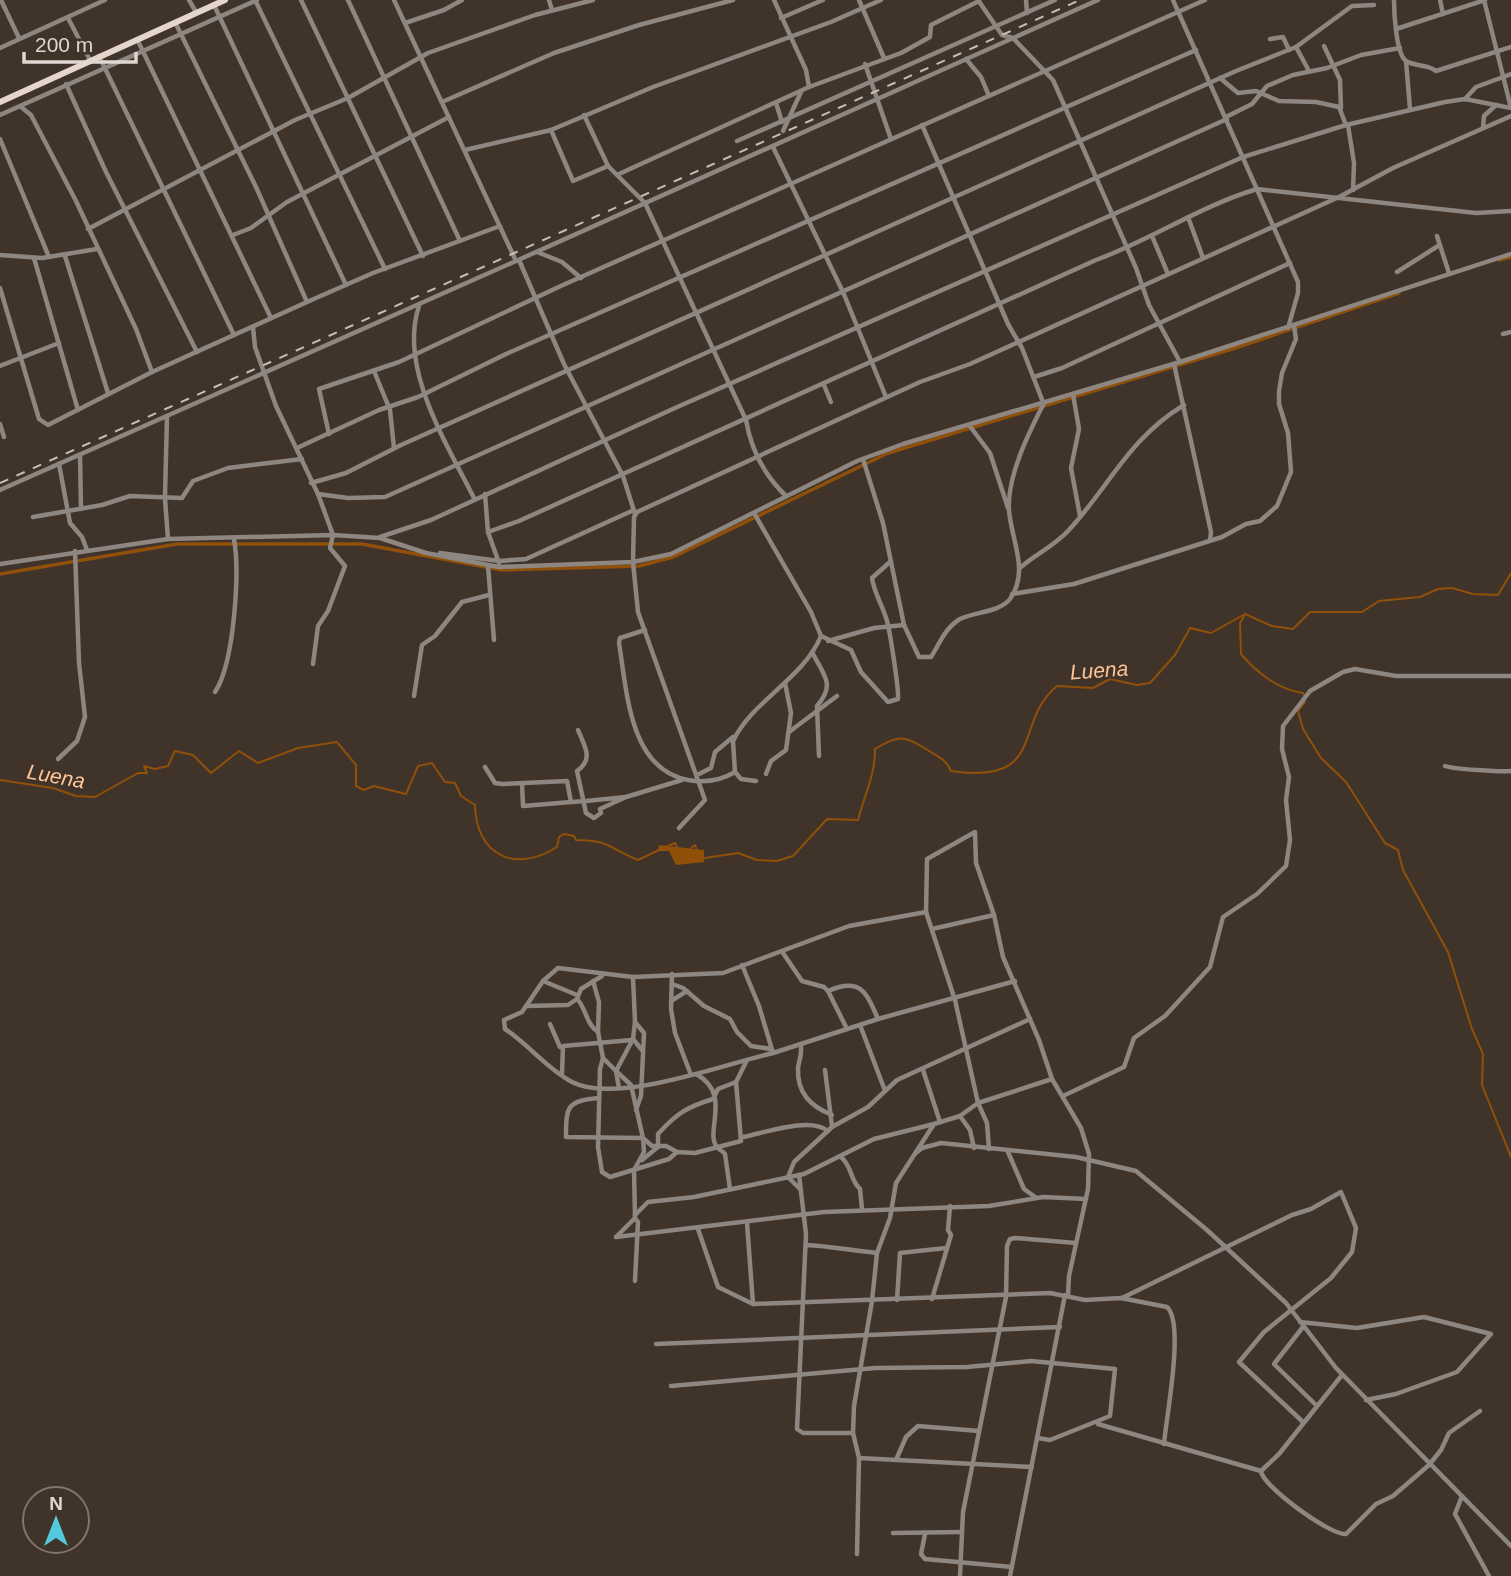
<svg xmlns="http://www.w3.org/2000/svg" width="1511" height="1576" font-family="Arial,sans-serif">
	<style>
		.water { fill: #90500a }
		.lines { fill: none; stroke-linecap: round; stroke-linejoin: round }
		.stream { stroke: #90500a; stroke-width: 2 }
		.canal { stroke: #90500a; stroke-width: 3.5 }
		.minor { stroke: #8d8681; stroke-width: 4.5 }
		.major { stroke: #e4d6cc; stroke-width: 6 }
		.rail { stroke: #c7beb7; stroke-width: 2; stroke-dasharray: 9 9; stroke-linecap: butt }
		.labels { text-anchor: middle; dominant-baseline: central; stroke-width: 5; stroke-linejoin: round; paint-order: stroke }
		.water-label { font-size: 21px; font-style: italic; fill: #fdc69a; stroke: #40332a }
	</style>
	<rect width="100%" height="100%" fill="#40332a"/>
	<path class="water" d="M659 845 704 850V862L676 865 669 851H658Z"/>
	<g class="lines">
		<g class="stream">
			<path d="M1245 614 1240 623 1241 654C1257 673 1279 690 1303 693L1304 696"/>
			<path d="M1305 702 1298 711 1303 729 1321 758 1346 782 1385 843 1398 850 1403 870 1448 952 1472 1029 1483 1054 1482 1085 1511 1157"/>
			<path d="M0 780 53 788 76 796 95 797 138 773H147L144 766 155 769 168 766 175 751 193 755 211 773 239 751 258 763 298 748 337 742 356 765V786L364 790 374 786 406 794 418 766 432 763 445 782 455 783 461 796 475 805C476 855 515 874 557 847L559 837 564 834 574 836 576 840C610 840 610 849 638 860L659 850"/>
			<path d="M668 846 675 843 678 849"/>
			<path d="M691 848 695 845 697 851"/>
			<path d="M705 858 738 853 757 860 777 861 793 856 827 819 858 820C865 793 875 776 875 749 899 734 904 736 926 749 938 757 945 758 951 771 1048 785 1012 723 1057 686L1093 688 1110 679 1137 685 1150 683 1175 655 1190 628 1211 633 1245 614 1272 626 1293 629 1310 612H1362L1379 601 1420 597 1438 589 1452 588 1473 594 1498 595 1511 573"/>
		</g>
		<g class="canal">
			<path d="M1499 260 1511 257"/>
			<path d="M0 574 177 544H362L502 570 639 566 673 557 888 453 1232 349 1399 293"/>
		</g>
		<g class="minor">
			<path d="M1 0 19 38"/>
			<path d="M189 0 196 12"/>
			<path d="M255 0 385 269"/>
			<path d="M301 0 423 256"/>
			<path d="M348 0 460 241"/>
			<path d="M394 0 516 261 1098 0"/>
			<path d="M549 0 552 10"/>
			<path d="M859 0 884 58"/>
			<path d="M978 0 1002 35 1013 38 1053 80 1136 268 1149 305 1180 362 1511 254"/>
			<path d="M1026 0 1027 13"/>
			<path d="M1173 0 1298 282V293L1288 328"/>
			<path d="M1394 0C1394 12 1396 54 1406 61 1416 67 1428 64 1436 71L1511 47"/>
			<path d="M1440 0 1443 14"/>
			<path d="M1484 0 1511 108"/>
			<path d="M214 5 346 285"/>
			<path d="M68 18 90 60"/>
			<path d="M781 18 823 0"/>
			<path d="M175 22 256 187 307 302"/>
			<path d="M405 23 444 10 462 0"/>
			<path d="M1396 29 1485 0"/>
			<path d="M137 39 271 318"/>
			<path d="M1270 39 1283 37 1289 50"/>
			<path d="M1324 46 1340 80 1341 108"/>
			<path d="M1296 47 1309 71"/>
			<path d="M0 48 105 0"/>
			<path d="M99 56 234 335"/>
			<path d="M966 59 981 77 989 96"/>
			<path d="M1406 61 1410 109"/>
			<path d="M865 64 891 139"/>
			<path d="M1220 78 1238 93 1256 91 1279 101 1316 102 1339 107 1346 125"/>
			<path d="M66 84 106 172 197 352"/>
			<path d="M809 87 901 53 930 37 931 25 979 1"/>
			<path d="M1465 99 1476 87 1511 74"/>
			<path d="M442 102 554 53 639 25 733 0"/>
			<path d="M776 103 782 122"/>
			<path d="M21 107 31 115 76 201 136 329 152 372"/>
			<path d="M0 115 257 0"/>
			<path d="M584 115 608 166 645 203 746 420C751 449 765 476 786 496"/>
			<path d="M1226 117 1252 104 1267 86 1293 75 1327 68 1361 55 1400 48"/>
			<path d="M922 125 1008 324 1022 348 1043 402"/>
			<path d="M1348 125 1354 163 1353 190"/>
			<path d="M1483 128 1484 116 1496 105"/>
			<path d="M551 130 573 181 608 166"/>
			<path d="M783 131 801 92"/>
			<path d="M0 139 49 257"/>
			<path d="M737 141 1055 0"/>
			<path d="M773 147 843 292 886 397"/>
			<path d="M465 150 551 130 653 87 831 22 881 0"/>
			<path d="M619 174 809 87 806 70 774 0"/>
			<path d="M1188 217 1203 258"/>
			<path d="M88 229 295 120 348 98 428 53 535 15 593 0"/>
			<path d="M233 235 251 228 287 202 449 117"/>
			<path d="M1152 236 1168 274"/>
			<path d="M1437 236 1449 273"/>
			<path d="M537 252 562 262 581 278"/>
			<path d="M0 255 42 258 97 249"/>
			<path d="M65 256 108 393"/>
			<path d="M34 258 78 410"/>
			<path d="M519 260 564 364 623 476 635 514"/>
			<path d="M1397 272 1438 246"/>
			<path d="M0 288 39 419 48 425 152 372 307 302 373 273 500 226"/>
			<path d="M419 306C398 368 447 444 474 498"/>
			<path d="M253 327 255 347 276 406 318 494 333 535 330 548 345 566 328 611 318 626 313 664"/>
			<path d="M1503 334 1511 332"/>
			<path d="M1174 364 1211 532 1210 540"/>
			<path d="M0 366 59 343"/>
			<path d="M374 371 390 410 394 448"/>
			<path d="M1034 377 1062 368 1290 263"/>
			<path d="M824 385 831 402"/>
			<path d="M1073 394 1079 429 1071 468 1080 516"/>
			<path d="M0 424 4 437"/>
			<path d="M969 425 990 453 1008 508"/>
			<path d="M329 434 319 389 399 362 563 285 1205 0"/>
			<path d="M297 448 379 410 418 397 506 354 1196 50"/>
			<path d="M80 455 81 509"/>
			<path d="M863 459 883 523 904 625 919 657H931C940 643 945 628 960 619 974 612 1000 612 1010 599 1030 570 1011 540 1009 510 1007 476 1029 432 1044 403"/>
			<path d="M59 464 70 523 82 537 87 550"/>
			<path d="M311 483 346 473 401 445 1236 71 1296 47 1352 6 1374 5"/>
			<path d="M0 490 516 261"/>
			<path d="M318 494 348 498 385 497 1227 119"/>
			<path d="M485 494 488 532 499 563"/>
			<path d="M165 496 167 416"/>
			<path d="M165 499 168 539"/>
			<path d="M754 513 811 612 821 636C803 679 753 700 733 741L735 772 741 779 756 781"/>
			<path d="M33 517 102 505 130 496 182 498 193 481 228 468 302 459"/>
			<path d="M488 532 519 521 1096 260C1151 240 1200 206 1257 189L1476 213 1511 211"/>
			<path d="M380 537 431 520 675 408 1243 157 1346 125 1445 102 1465 99 1511 108"/>
			<path d="M440 553 499 561 526 559 634 510"/>
			<path d="M0 564 168 539 333 535 380 538 426 553 499 567 633 562 671 554 857 461 903 444 1180 362"/>
			<path d="M488 566 494 640"/>
			<path d="M1021 567C1036 554 1054 546 1068 531 1109 487 1129 438 1184 405"/>
			<path d="M1012 594 1074 584 1222 537 1246 524 1260 521 1277 506 1291 472 1288 433 1279 404V391L1282 373 1296 339 1294 326"/>
			<path d="M645 630 620 638 619 643C627 691 629 769 688 780 705 783 720 781 735 772"/>
			<path d="M821 636 851 650 861 672 888 702 898 699C899 689 890 632 887 621 883 606 874 593 872 578L891 561"/>
			<path d="M828 641 874 628 904 625"/>
			<path d="M812 652C824 676 836 684 817 706L819 756"/>
			<path d="M215 692C234 664 240 573 234 539"/>
			<path d="M414 696 422 645 435 636 462 602 489 595"/>
			<path d="M789 732 837 696"/>
			<path d="M58 759 77 741 85 717 79 663 75 551"/>
			<path d="M1445 766C1453 769 1501 772 1511 771"/>
			<path d="M485 767 495 783 502 784 567 781 571 802 523 806 522 783"/>
			<path d="M766 774 771 761 786 750 791 713 785 683"/>
			<path d="M697 775 711 768 715 752 733 737"/>
			<path d="M626 797 682 780"/>
			<path d="M571 802 586 801 626 797 600 809 601 813 594 818 586 813 577 771C594 759 585 747 578 730"/>
			<path d="M679 828 705 800 638 612 633 562 634 517 637 512 920 382 970 364 1339 197 1393 168 1511 116"/>
			<path d="M932 929 994 915"/>
			<path d="M783 953 802 981 824 987 828 991 847 1029"/>
			<path d="M742 965 759 1006 773 1053C724 1064 617 1105 572 1082 547 1069 528 1044 505 1029L504 1020 522 1012 543 981 558 968 633 977 723 973 849 926 926 912"/>
			<path d="M672 974 671 1009 675 1033 691 1075"/>
			<path d="M633 977 635 1022 633 1039 642 1050"/>
			<path d="M543 981 577 995"/>
			<path d="M593 981 599 1002 598 1032"/>
			<path d="M672 984 683 988 704 1006 730 1019 737 1032 751 1046 771 1049"/>
			<path d="M828 991C860 977 866 991 878 1019"/>
			<path d="M577 999C587 1009 585 1023 598 1032L603 1058 616 1071 619 1088"/>
			<path d="M671 1001 687 991"/>
			<path d="M526 1006 568 1005 577 999 581 989 602 976"/>
			<path d="M635 1022 644 1033 641 1096 636 1110"/>
			<path d="M550 1024 560 1047"/>
			<path d="M860 1025 884 1088"/>
			<path d="M633 1039 616 1071 631 1085 643 1138 644 1152 634 1170 635 1218 638 1222 635 1281"/>
			<path d="M801 1046C802 1055 799 1060 798 1068 797 1093 810 1106 832 1115"/>
			<path d="M773 1053 878 1019 1015 981"/>
			<path d="M603 1058 600 1069 598 1147 602 1172 610 1177 669 1159 677 1152 695 1153 741 1141 736 1082 747 1060"/>
			<path d="M825 1070 832 1126"/>
			<path d="M923 1070 940 1122"/>
			<path d="M562 1074 563 1046 632 1040"/>
			<path d="M696 1074C733 1094 704 1132 717 1147 719 1150 723 1151 725 1154L730 1189"/>
			<path d="M1063 1096 1124 1067 1134 1038 1165 1016 1210 967 1223 917 1257 894 1286 866 1290 840 1286 800 1289 777 1282 749 1283 726 1310 691 1343 672 1355 669 1396 676H1511"/>
			<path d="M599 1098C567 1101 566 1106 566 1137L643 1138 652 1146H666L677 1152"/>
			<path d="M960 1116 970 1130 974 1148"/>
			<path d="M743 1137C764 1133 811 1116 828 1131"/>
			<path d="M989 1149 987 1123 978 1103 955 1000 926 912 927 859 975 832 976 863 994 915 1003 957 1039 1040 1052 1079 1081 1128 1089 1154 1088 1189 1069 1276 1068 1296"/>
			<path d="M1008 1152 1024 1189 1035 1197"/>
			<path d="M916 1153 922 1148 941 1143 1076 1157 1136 1171 1207 1230 1286 1303 1336 1368 1511 1546"/>
			<path d="M841 1157C852 1166 850 1180 860 1189L862 1209"/>
			<path d="M642 1160 658 1147V1134C677 1113 687 1107 713 1099L718 1089 736 1082"/>
			<path d="M799 1175 806 1234 797 1429 803 1433H853"/>
			<path d="M801 1190 788 1177 794 1162 832 1127 868 1107 897 1080 1030 1019"/>
			<path d="M635 1215 648 1202 694 1197 804 1174 874 1139 934 1124 960 1116 978 1103 1052 1079"/>
			<path d="M747 1223 753 1304"/>
			<path d="M698 1229 718 1287 753 1304 1050 1293 1085 1300 1121 1298 1167 1307C1185 1323 1166 1418 1164 1444"/>
			<path d="M616 1237 824 1212 989 1206 1043 1197 1086 1199"/>
			<path d="M616 1237 635 1218"/>
			<path d="M806 1245C831 1246 853 1251 877 1253"/>
			<path d="M1122 1298 1292 1215 1311 1209 1341 1192 1356 1228 1352 1252 1331 1278 1264 1332 1239 1362 1303 1422"/>
			<path d="M932 1299 951 1235 948 1230 950 1206"/>
			<path d="M897 1300 900 1253 946 1248"/>
			<path d="M1300 1322 1357 1328 1424 1317 1491 1334"/>
			<path d="M1303 1327 1274 1364 1317 1406"/>
			<path d="M656 1344 1060 1327"/>
			<path d="M671 1386 875 1368 967 1367 1031 1361 1115 1369 1110 1416 1050 1440 1038 1438"/>
			<path d="M1366 1400 1396 1394 1457 1372 1490 1335"/>
			<path d="M1098 1424 1261 1471"/>
			<path d="M859 1458 1032 1467"/>
			<path d="M896 1460 906 1437 918 1426 979 1431"/>
			<path d="M1261 1471C1262 1486 1331 1536 1346 1534L1376 1504 1393 1496 1429 1465 1441 1450 1449 1433 1480 1411"/>
			<path d="M1261 1471 1279 1454 1342 1375"/>
			<path d="M1462 1496 1455 1514 1489 1576"/>
			<path d="M893 1533 961 1532"/>
			<path d="M925 1534 921 1554 925 1559 1012 1567"/>
			<path d="M857 1554 859 1458 853 1433 854 1406 872 1301 877 1253 890 1218 896 1183 934 1124"/>
			<path d="M960 1576 963 1512 1006 1297 1007 1246 1010 1239 1015 1238 1076 1243"/>
			<path d="M1010 1576 1065 1295"/>
		</g>
		<path class="major" d="M0 102 225 0"/>
		<path class="rail" d="M0 483 1080 0"/>
	</g>
	<g class="labels">
		<g class="water-label">
			<text transform="translate(1099 670) rotate(-4)">Luena</text>
			<text transform="translate(56 776) rotate(10)">Luena</text>
		</g>
	</g>
	<g transform="translate(56 1520)"><circle r="33" fill="#40332a" stroke="#80756d" stroke-width="2"/>
	<path d="M0-5L12 26L0 18L-12 26Z" fill="#54cadd"/>
	<text y="-10" font-size="19" font-weight="bold" text-anchor="middle" fill="#dfd7d1">N</text>
	</g>
	<path d="M24 52v10h112v-10" fill="none" stroke="#dfd7d1" stroke-width="3.5"/>
	<text x="35" y="52" font-size="21" fill="#dfd7d1" stroke="#40332a" stroke-width="5" paint-order="stroke">200 m</text>
</svg>
